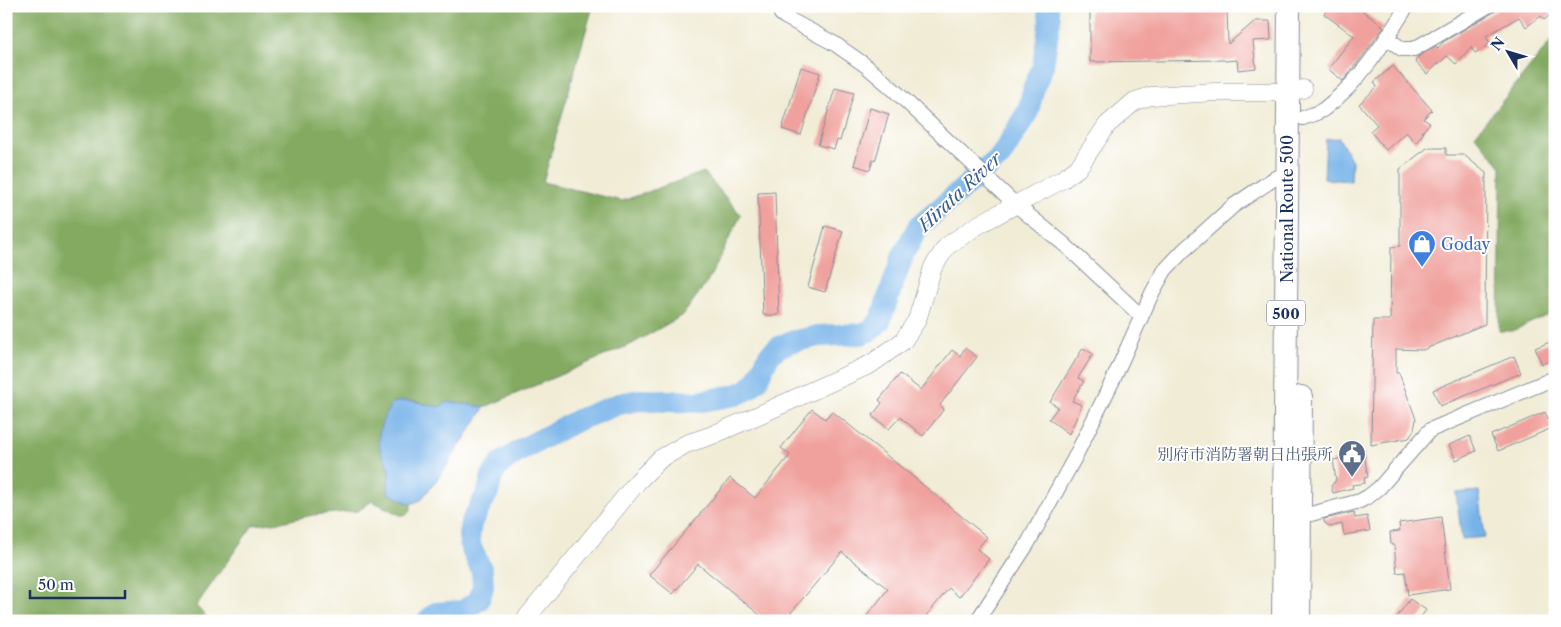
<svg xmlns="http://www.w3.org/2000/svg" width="1561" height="627" font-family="'Libre Caslon Text','Noto Serif JP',serif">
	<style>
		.forest { fill: #83aa61; stroke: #4f6c60 }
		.water { fill: #77b3e9; stroke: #4971a4 }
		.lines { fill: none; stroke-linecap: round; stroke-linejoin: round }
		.river { stroke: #77b3e9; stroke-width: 22 }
		.building { fill: #f0a19d }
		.minor-casing { stroke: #868e9a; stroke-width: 16 }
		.tertiary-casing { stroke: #868e9a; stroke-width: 19 }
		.trunk-casing { stroke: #868e9a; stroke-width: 24 }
		.minor { stroke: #fff; stroke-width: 14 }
		.tertiary { stroke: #fff; stroke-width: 18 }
		.trunk { stroke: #fff; stroke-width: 22 }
		.labels { text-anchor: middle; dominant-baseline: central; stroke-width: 4; stroke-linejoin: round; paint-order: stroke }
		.shield { fill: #fff; stroke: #5f6d8e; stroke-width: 1 }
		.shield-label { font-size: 15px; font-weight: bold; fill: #1b2f5e }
		.street-label { font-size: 16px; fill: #1b2f5e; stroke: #fff }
		.shop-label { font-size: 16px; fill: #366cbe; stroke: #fff; text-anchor: start }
		.service-label { font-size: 16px; fill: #4e5e75; stroke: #fff; text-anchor: end }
		.water-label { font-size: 18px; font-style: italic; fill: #3b5d8f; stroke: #fff }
	</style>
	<rect width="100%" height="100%" fill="#fff"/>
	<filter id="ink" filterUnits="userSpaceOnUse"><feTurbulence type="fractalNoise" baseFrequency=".02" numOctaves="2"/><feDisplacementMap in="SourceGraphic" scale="10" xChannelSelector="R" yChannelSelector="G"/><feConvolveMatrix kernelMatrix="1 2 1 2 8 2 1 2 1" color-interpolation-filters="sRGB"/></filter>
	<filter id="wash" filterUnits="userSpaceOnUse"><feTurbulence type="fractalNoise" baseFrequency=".0096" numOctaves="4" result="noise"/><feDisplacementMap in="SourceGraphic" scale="20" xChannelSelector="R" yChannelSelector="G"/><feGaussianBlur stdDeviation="1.12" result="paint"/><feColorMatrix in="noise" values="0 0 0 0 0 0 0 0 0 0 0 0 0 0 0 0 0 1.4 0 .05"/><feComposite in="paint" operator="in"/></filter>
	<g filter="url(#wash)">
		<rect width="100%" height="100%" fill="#f1ecd5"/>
		<g class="forest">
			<path d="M6 6H593L543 182 622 201 704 172 741 215 709 279 683 315 632 344 485 407 449 402 438 407 413 401 380 449C388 462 391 471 387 486L400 500 411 504V509L406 515H400L372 501 358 511 313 515 281 522 253 525 196 606 210 621H6Z"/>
			<path d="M1555 36V312L1512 331H1499L1501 167 1475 135Z"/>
		</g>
		<g class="water">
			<path d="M1339 138 1352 161 1351 181 1324 179 1326 139Z"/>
			<path d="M401 401H413L438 407 449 402 485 407 441 474 421 500 411 504 388 493C387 485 390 478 389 470 387 460 381 456 380 448 376 432 384 416 392 403Z"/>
			<path d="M1479 491 1485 537 1462 539 1456 493Z"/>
		</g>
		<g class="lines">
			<path class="river" d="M427 621 436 613 463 611 479 600 483 587 482 571 471 548 469 536 471 523 488 492 492 476 501 463 526 447 578 420 619 404 640 400 697 402 736 395 747 390 757 381 769 355 779 347 790 342 819 336 861 334 871 330 880 321 903 255 918 227 1001 156 1028 111 1034 87 1043 66 1050 19 1047 6"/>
		</g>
		<g id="blocks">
			<g class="building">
				<path d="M1090 6H1227L1228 44 1255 21H1270L1271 40 1253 41 1256 68 1238 70 1237 60 1225 61 1224 60 1090 62Z"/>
				<path d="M1330 6H1356L1384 27 1362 57 1343 81 1328 69 1354 36 1324 14Z"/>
				<path d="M1504 6H1555V11L1544 20 1541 16 1526 27 1519 17 1486 36 1490 44 1475 53 1471 47 1456 64 1447 56 1427 74 1415 61 1419 56 1436 46 1438 48 1443 42Z"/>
				<path d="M1393 66 1432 110 1423 119 1430 123 1422 132H1424L1416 143 1406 132 1386 150 1370 131 1377 125 1359 104 1377 87 1374 82Z"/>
				<path d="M801 67 820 73 801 135 782 129Z"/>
				<path d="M835 88 854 93 840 141 837 140 834 149 818 145Z"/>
				<path d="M870 108 889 114 875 161 873 160 870 170 854 165Z"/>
				<path d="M1427 148H1446V155H1464L1486 173 1485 324 1423 350 1396 349V373H1399L1416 419 1414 430 1409 438 1371 445 1373 320H1390L1391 247 1400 246V169Z"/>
				<path d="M775 192 779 315H763L758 193Z"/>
				<path d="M825 226 843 231 825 292 808 287Z"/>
				<path d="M1555 340V359L1542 364 1535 348Z"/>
				<path d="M965 348 977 357 940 405 944 409 923 436 900 417 889 429 872 416 882 403 879 400 900 374 921 390 952 350 960 356Z"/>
				<path d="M1083 348 1093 354 1078 378 1084 381 1072 401 1082 405 1069 434 1049 419 1058 407 1050 402Z"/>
				<path d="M1514 356 1521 373 1440 406 1433 390Z"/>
				<path d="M812 409 825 419 832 411 987 537 977 549 989 559 959 597 949 588 922 621H863L888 589 842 552 784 621H767L698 564 673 594 649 575 730 478 755 498 790 455 781 448Z"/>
				<path d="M1545 412 1552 428 1498 451 1491 435Z"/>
				<path d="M1470 436 1476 451 1456 460 1449 445Z"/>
				<path d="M1364 454 1368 477 1364 478 1365 483 1352 485 1353 488 1333 493 1331 486 1336 480 1333 460Z"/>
				<path d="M1354 512 1355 518 1367 516 1370 531 1344 535 1342 524 1330 527 1324 522V519Z"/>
				<path d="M1441 517 1450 589 1408 595 1405 572 1397 573 1394 545H1391L1390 532 1400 531 1399 523Z"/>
				<path d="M1410 599 1426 610 1418 621H1394Z"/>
			</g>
		</g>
	</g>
	<g filter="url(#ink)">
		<use href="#blocks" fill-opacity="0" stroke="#868e9a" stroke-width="1"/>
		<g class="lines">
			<defs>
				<g id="minor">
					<path d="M781 6V14L785 17 835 44 865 65 893 89 1015 204 1065 245 1141 316"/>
					<path d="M1387 38 1402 49H1414L1488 6"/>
					<path d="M1303 118C1310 115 1319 113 1324 109 1360 82 1384 43 1407 6"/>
					<path d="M1293 516 1311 514 1360 501 1369 496 1379 488 1430 430 1555 378"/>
					<path d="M977 621 1028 543 1074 459 1113 380 1152 293 1165 270 1183 251 1233 206 1275 178 1287 175"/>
				</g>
				<path id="tertiary" d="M524 621 638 481 660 459 686 444 710 436 761 414 871 364 892 349 903 341 917 320 933 267 947 246 978 225 1063 179 1078 168 1107 125 1135 101 1151 96 1215 92H1288L1303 89"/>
				<g id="trunk">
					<path d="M1299 618 1301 397"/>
					<path d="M1283 621 1289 6"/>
				</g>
			</defs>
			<use href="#minor" class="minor-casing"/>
			<use href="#tertiary" class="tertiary-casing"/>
			<use href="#trunk" class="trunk-casing"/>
			<use href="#minor" class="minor"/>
			<use href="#tertiary" class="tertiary"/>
			<use href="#trunk" class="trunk"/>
		</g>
	</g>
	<defs>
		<symbol id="shop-pin" viewBox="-11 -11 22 30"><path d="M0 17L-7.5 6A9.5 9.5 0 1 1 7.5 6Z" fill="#3f7fe0" stroke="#fff"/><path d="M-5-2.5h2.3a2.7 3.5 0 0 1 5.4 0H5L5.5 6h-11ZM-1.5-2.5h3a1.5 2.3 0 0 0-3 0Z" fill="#fff"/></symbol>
		<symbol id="civic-pin" viewBox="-11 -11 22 30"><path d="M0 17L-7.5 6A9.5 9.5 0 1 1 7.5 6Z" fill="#5c6f8a" stroke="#fff"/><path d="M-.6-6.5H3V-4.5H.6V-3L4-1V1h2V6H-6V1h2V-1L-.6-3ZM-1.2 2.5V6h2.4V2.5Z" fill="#fff"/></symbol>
	</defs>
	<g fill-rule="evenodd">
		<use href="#shop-pin" x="1406" y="228" width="32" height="43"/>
		<use href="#civic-pin" x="1336" y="438" width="32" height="43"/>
	</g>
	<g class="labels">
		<rect class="shield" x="1267" y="300.5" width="38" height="25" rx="4"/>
		<g class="shield-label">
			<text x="1286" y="313">500</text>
		</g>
		<g class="street-label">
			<text transform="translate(1287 209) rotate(-90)">National Route 500</text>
		</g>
		<g class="shop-label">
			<text x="1441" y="244">Goday</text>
		</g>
		<g class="service-label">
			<text x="1333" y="454">別府市消防署朝日出張所</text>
		</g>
		<g class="water-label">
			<text transform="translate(960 192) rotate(-43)">Hirata River</text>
		</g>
	</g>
	<rect width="1561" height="627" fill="none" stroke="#fff" stroke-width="25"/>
	<g transform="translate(1508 52) rotate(308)" stroke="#ffffff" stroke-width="4" paint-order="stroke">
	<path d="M0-4L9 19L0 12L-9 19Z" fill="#1b2f5e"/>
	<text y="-8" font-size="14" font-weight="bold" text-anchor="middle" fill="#1b2f5e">N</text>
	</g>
	<path d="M30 590v8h95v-8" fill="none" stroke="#1b2f5e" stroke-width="2.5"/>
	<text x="38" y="590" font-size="15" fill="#1b2f5e" stroke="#ffffff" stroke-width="4" paint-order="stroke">50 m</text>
</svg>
